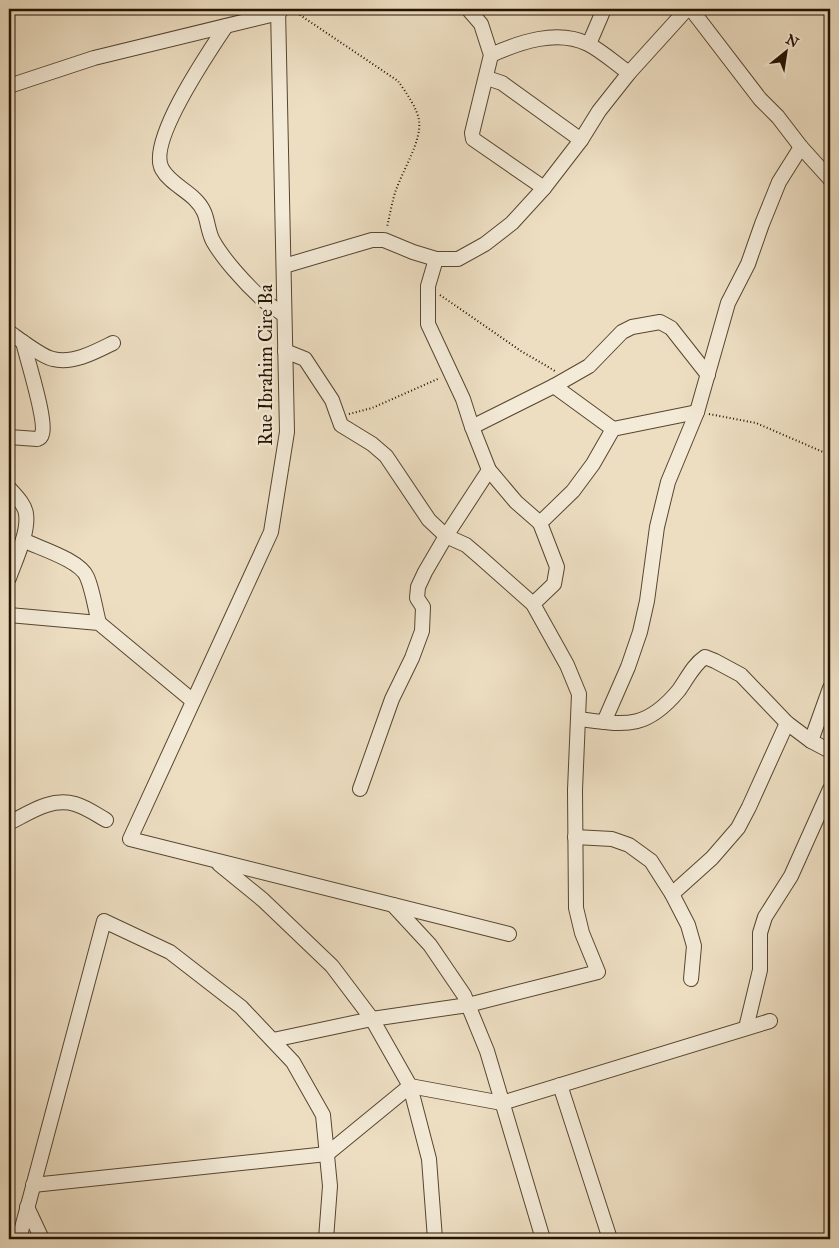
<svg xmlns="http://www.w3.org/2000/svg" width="839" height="1248" font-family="'IM FELL Great Primer',serif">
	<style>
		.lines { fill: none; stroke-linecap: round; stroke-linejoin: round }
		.minor-casing { stroke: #564630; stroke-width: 16 }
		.path { stroke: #241300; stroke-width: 2; stroke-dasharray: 1 2.5; stroke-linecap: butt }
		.minor { stroke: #f3ead7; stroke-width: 14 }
		.labels { text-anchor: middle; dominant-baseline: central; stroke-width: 5; stroke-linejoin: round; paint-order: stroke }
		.street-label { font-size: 19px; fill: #241300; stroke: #f3ead7 }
	</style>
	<rect width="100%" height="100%" fill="#eddec2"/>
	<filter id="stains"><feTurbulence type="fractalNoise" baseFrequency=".004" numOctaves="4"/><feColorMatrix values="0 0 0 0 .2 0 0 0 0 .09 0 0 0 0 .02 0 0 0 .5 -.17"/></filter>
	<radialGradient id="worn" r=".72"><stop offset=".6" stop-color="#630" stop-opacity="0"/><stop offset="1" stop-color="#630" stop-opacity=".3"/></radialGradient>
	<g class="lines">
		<defs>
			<g id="minor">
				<path d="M278 9 287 432 271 532 130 839 509 934"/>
				<path d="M468 9 481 24 491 55 472 133 473 139 544 188"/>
				<path d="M691 9 760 99 778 117 801 147 830 179"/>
				<path d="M226 26C210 50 147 142 162 169 172 187 195 192 204 212 208 221 208 232 213 241 223 259 245 283 260 297 267 304 276 309 284 315"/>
				<path d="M589 44 604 9"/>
				<path d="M491 55C520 42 557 29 588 44 602 51 616 64 629 73"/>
				<path d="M487 78 502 83 581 140"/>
				<path d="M9 86 94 58 279 13 282 9"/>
				<path d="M284 266 372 240H384L413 252 436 259"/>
				<path d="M9 332C19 339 42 357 53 359 73 364 95 352 113 343"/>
				<path d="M554 386 613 429"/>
				<path d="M472 427 554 386 589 366 622 332 632 327 660 322 671 328 708 375"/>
				<path d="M9 437 37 439C40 438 41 438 42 434 47 421 27 359 23 342"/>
				<path d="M9 488C15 495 25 504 26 514 29 532 15 561 9 578"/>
				<path d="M540 523 573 491 593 464 613 429 697 412"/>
				<path d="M23 540C39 548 80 560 87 577 93 591 95 608 99 623"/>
				<path d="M533 604 554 584 557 567 540 523 516 502 489 470 472 427 463 399 428 324V286L436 259H458L485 244 512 223 544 188 581 140 599 111 629 73 687 9"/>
				<path d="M9 615 99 623 193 701"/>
				<path d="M579 719C626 725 646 730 679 690 687 679 693 665 705 657L715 661 741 675 787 723 811 741 830 751"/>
				<path d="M604 722 628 667 640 632 647 601 657 527 668 482 697 412 728 303 748 264 762 224 779 182 801 147"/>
				<path d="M811 741 830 688"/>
				<path d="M360 789 392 699 412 658 422 631 423 607 417 598 418 587 425 572 446 536 489 470"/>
				<path d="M9 823C29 813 51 797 75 804 86 807 97 815 106 820"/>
				<path d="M575 837 612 839 629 845 651 861 672 894 688 925 694 946 691 979"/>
				<path d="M219 864 263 900 332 966 372 1019 410 1086 429 1159 435 1239"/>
				<path d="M672 894 712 858 738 828 749 807 787 723"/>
				<path d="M393 905 430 945 464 995 487 1051 543 1239"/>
				<path d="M746 1028 760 970V933L765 917 791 876 830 789"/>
				<path d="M273 1040 372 1019 468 1005 598 972 582 933 576 908 575 790 579 694 567 665 533 604 480 557 466 545 446 536 429 520 386 456 372 444 341 425 332 400 305 359 285 351"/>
				<path d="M560 1085 610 1239"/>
				<path d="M33 1185 327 1154 410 1086 502 1103 770 1021"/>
				<path d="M27 1207 42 1239"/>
				<path d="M19 1239 104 921 170 952 241 1007 293 1062 323 1115 330 1186 326 1239"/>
			</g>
		</defs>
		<use href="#minor" class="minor-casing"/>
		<g class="path">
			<path d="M294 11 398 81C405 91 418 109 419 121 422 140 403 170 396 190 392 201 390 215 387 227"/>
			<path d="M440 295 521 351 555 371"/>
			<path d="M349 414 372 408 440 378"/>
			<path d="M709 414 756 423 830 455"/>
		</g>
		<use href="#minor" class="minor"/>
	</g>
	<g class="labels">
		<g class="street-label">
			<text transform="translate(265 365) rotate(-90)">Rue Ibrahim Cire Ba</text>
		</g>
	</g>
	<rect width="839" height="1248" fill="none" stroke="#eddec2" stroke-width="30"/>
	<rect x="10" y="10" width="819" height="1228" fill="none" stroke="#241300" stroke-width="2.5"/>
	<rect x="15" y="15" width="809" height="1218" fill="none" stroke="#241300"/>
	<g transform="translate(786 52) rotate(30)" stroke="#f3ead7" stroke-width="4" paint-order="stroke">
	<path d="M0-4L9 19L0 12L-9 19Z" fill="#241300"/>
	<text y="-8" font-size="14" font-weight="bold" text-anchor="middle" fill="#241300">N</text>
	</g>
	<rect width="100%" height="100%" filter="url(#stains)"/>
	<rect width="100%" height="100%" fill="url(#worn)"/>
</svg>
